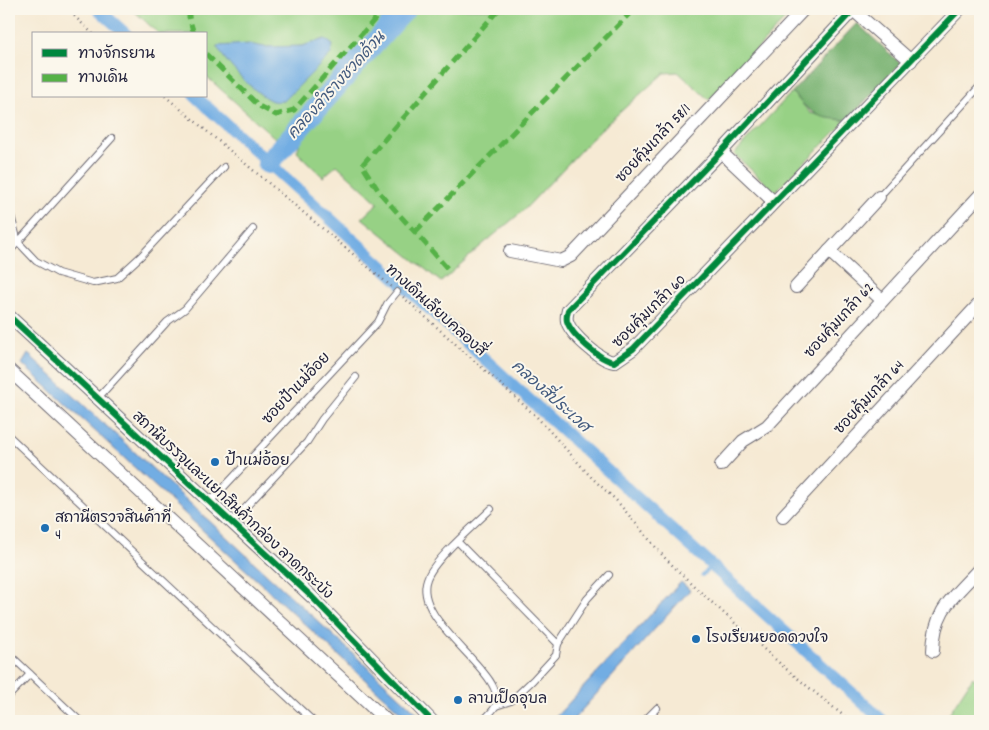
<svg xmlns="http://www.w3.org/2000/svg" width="989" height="730" font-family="Dekko,'Playpen Sans Thai',sans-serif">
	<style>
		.green { fill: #97d185; stroke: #5c7a60; fill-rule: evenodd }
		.forest { fill: #79b372; stroke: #4e6a56 }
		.water { fill: #72ade3; stroke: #4a688f }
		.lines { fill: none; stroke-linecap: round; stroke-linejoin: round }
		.stream { stroke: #72ade3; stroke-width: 4 }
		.canal { stroke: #72ade3; stroke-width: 12 }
		.river { stroke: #72ade3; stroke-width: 22 }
		.lane-casing { stroke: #6c6871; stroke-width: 8 }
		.street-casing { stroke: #6c6871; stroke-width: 14 }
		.path { stroke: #6c6871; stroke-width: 2.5; stroke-dasharray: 1 4; stroke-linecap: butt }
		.lane { stroke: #fff; stroke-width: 6 }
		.street { stroke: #fff; stroke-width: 12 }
		.quiet { stroke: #55b146; stroke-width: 5; stroke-dasharray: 10 5; stroke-linecap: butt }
		.cycleway-casing { stroke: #fbf7ec; stroke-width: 9 }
		.cycleway { stroke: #00873e; stroke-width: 6 }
		.poi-dot { fill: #1f6fb2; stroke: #fbf7ec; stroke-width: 2 }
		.labels { text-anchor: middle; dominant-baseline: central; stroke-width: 4; stroke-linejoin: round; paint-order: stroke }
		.street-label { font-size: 15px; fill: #22223b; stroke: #fbf7ec }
		.poi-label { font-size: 15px; fill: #22223b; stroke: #fbf7ec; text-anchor: start }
		.water-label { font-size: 16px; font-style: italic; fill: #425a7e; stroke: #fbf7ec }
	</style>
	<rect width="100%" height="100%" fill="#fbf7ec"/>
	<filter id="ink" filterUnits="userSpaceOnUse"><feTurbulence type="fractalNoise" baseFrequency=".02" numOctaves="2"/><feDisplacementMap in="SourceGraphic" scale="10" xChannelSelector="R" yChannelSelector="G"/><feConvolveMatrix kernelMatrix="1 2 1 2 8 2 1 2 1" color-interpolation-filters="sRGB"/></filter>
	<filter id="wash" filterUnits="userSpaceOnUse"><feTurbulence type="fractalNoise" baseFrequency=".0096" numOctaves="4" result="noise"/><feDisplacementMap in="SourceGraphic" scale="20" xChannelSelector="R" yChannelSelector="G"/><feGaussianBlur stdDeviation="1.12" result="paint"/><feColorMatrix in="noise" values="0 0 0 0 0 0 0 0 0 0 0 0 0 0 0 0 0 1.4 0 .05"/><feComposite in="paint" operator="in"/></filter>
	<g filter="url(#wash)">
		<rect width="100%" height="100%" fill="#f6ead4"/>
		<g class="green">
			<path d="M132 9H396L288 132 275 138 206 76V34H159ZM325 39 284 101C256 102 234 66 217 47 245 42 274 51 302 46 310 45 317 41 325 39Z"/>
			<path d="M414 9H795L709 100 678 72 664 73 600 130 524 210 482 245 441 282 362 218 378 203 337 165 323 177 297 152 303 132Z"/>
			<path d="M792 92 810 113 846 121 775 192 734 154Z"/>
			<path d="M973 677 980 684V721H944Z"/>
		</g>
		<path class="forest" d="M857 23 901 64 847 120C816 118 812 115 792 92Z"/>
		<g class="water">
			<path d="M325 39 333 45 331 54 284 101C281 101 276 102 272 101 255 94 224 62 217 46L249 44 265 47 302 46Z"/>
			<path d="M28 354 36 361 426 721H410L22 364Z"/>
			<path d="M681 582 690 590 572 721H552Z"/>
		</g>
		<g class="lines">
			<path class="stream" d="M702 575 712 566"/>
			<g class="canal">
				<path d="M98 9 126 34"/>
				<path d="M195 96 883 721"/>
			</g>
			<path class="river" d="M268 163 405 9"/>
		</g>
	</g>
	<g filter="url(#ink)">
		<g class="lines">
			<defs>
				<g id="lane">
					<path d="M879 197 980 86"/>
					<path d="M9 208 18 242 36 261 58 273 93 283 117 278 141 256 224 167"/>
					<path d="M9 252 112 138"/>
					<path d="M98 398 167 322 185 309 253 229"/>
					<path d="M9 436 313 721"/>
					<path d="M210 502 378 322 387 304 397 292"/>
					<path d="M232 522 307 442 322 419 356 377"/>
					<path d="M458 542 558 644 556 655 533 680 511 701 496 706"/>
					<path d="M558 644 587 599 609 575"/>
					<path d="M9 654 80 721"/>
					<path d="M9 696 30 674"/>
					<path d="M483 721C486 717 492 712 495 707 511 674 411 623 427 579 434 559 475 525 491 509"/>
					<path d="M644 721 657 708"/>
				</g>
				<g id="street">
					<path d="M854 9 721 152 568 310C567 314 566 317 567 321 571 335 600 360 614 362L633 349 960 9"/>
					<path d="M853 10 911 61"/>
					<path d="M721 152 774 202"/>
					<path d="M510 251 561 261 571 256 804 9"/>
					<path d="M829 251 882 300"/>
					<path d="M796 287 879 197"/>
					<path d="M9 316 312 597 432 721"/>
					<path d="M9 370 387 721"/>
					<path d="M721 465 743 441 767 426 980 195"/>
					<path d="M783 516 980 303"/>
					<path d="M933 651C934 608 954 597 980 568"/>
				</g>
			</defs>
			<use href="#lane" class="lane-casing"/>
			<use href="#street" class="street-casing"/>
			<g class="path">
				<path d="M67 9 93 34"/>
				<path d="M165 96 392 287"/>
				<path d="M403 297 536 416 592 478 616 500 664 557 696 588 785 668 850 721"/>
			</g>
			<use href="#lane" class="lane"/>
			<use href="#street" class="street"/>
			<g class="quiet">
				<path d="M189 9V17L194 34"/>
				<path d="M206 54 259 106 276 115 294 110 384 9"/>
				<path d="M415 232 634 9"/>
				<path d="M447 268 380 193 362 165 499 9"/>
			</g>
			<defs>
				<g id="cycleway">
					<path d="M854 9 721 152 568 310C567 314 566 317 567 321 571 335 600 360 614 362L633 349 960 9"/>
					<path d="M9 316 312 597 432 721"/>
				</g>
			</defs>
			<use href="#cycleway" class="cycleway-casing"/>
			<use href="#cycleway" class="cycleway"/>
		</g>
	</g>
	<g class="poi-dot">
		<circle cx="215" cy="462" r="5"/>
		<circle cx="45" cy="528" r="5"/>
		<circle cx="696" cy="639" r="5"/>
		<circle cx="458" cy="700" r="5"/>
	</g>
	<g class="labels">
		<g class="street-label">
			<text transform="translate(654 144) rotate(-47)">ซอยคุ้มเกล้า 58/1</text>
			<text transform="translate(435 311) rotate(42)">ทางเดินเลียบคลองสี่</text>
			<text transform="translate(650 312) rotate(-45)">ซอยคุ้มเกล้า 60</text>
			<text transform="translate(840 321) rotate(-48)">ซอยคุ้มเกล้า 62</text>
			<text transform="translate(297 389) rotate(-47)">ซอยป้าแม่อ้อย</text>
			<text transform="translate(870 398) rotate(-47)">ซอยคุ้มเกล้า 64</text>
			<text transform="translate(232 506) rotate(43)">สถานีบรรจุและแยกสินค้ากล่อง ลาดกระบัง</text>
		</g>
		<g class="poi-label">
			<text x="225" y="462">ป้าแม่อ้อย</text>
			<text x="55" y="519">สถานีตรวจสินค้าที่<tspan x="55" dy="17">4</tspan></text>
			<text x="706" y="639">โรงเรียนยอดดวงใจ</text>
			<text x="468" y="700">ลาบเป็ดอุบล</text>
		</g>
		<g class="water-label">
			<text transform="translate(337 86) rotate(-48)">คลองลำรางชวดด้วน</text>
			<text transform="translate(550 397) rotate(42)">คลองสี่ประเวศ</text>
		</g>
	</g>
	<rect width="989" height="730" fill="none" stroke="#fbf7ec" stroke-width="30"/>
	<rect x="32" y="32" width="175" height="65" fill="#fbf7ec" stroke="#a4a2a5"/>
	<rect x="42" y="49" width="25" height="8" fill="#00873e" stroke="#a4a2a5"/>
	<text x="78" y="58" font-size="15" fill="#22223b">ทางจักรยาน</text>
	<rect x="42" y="74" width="25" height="8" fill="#55b146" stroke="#a4a2a5"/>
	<text x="78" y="82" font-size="15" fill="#22223b">ทางเดิน</text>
</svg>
